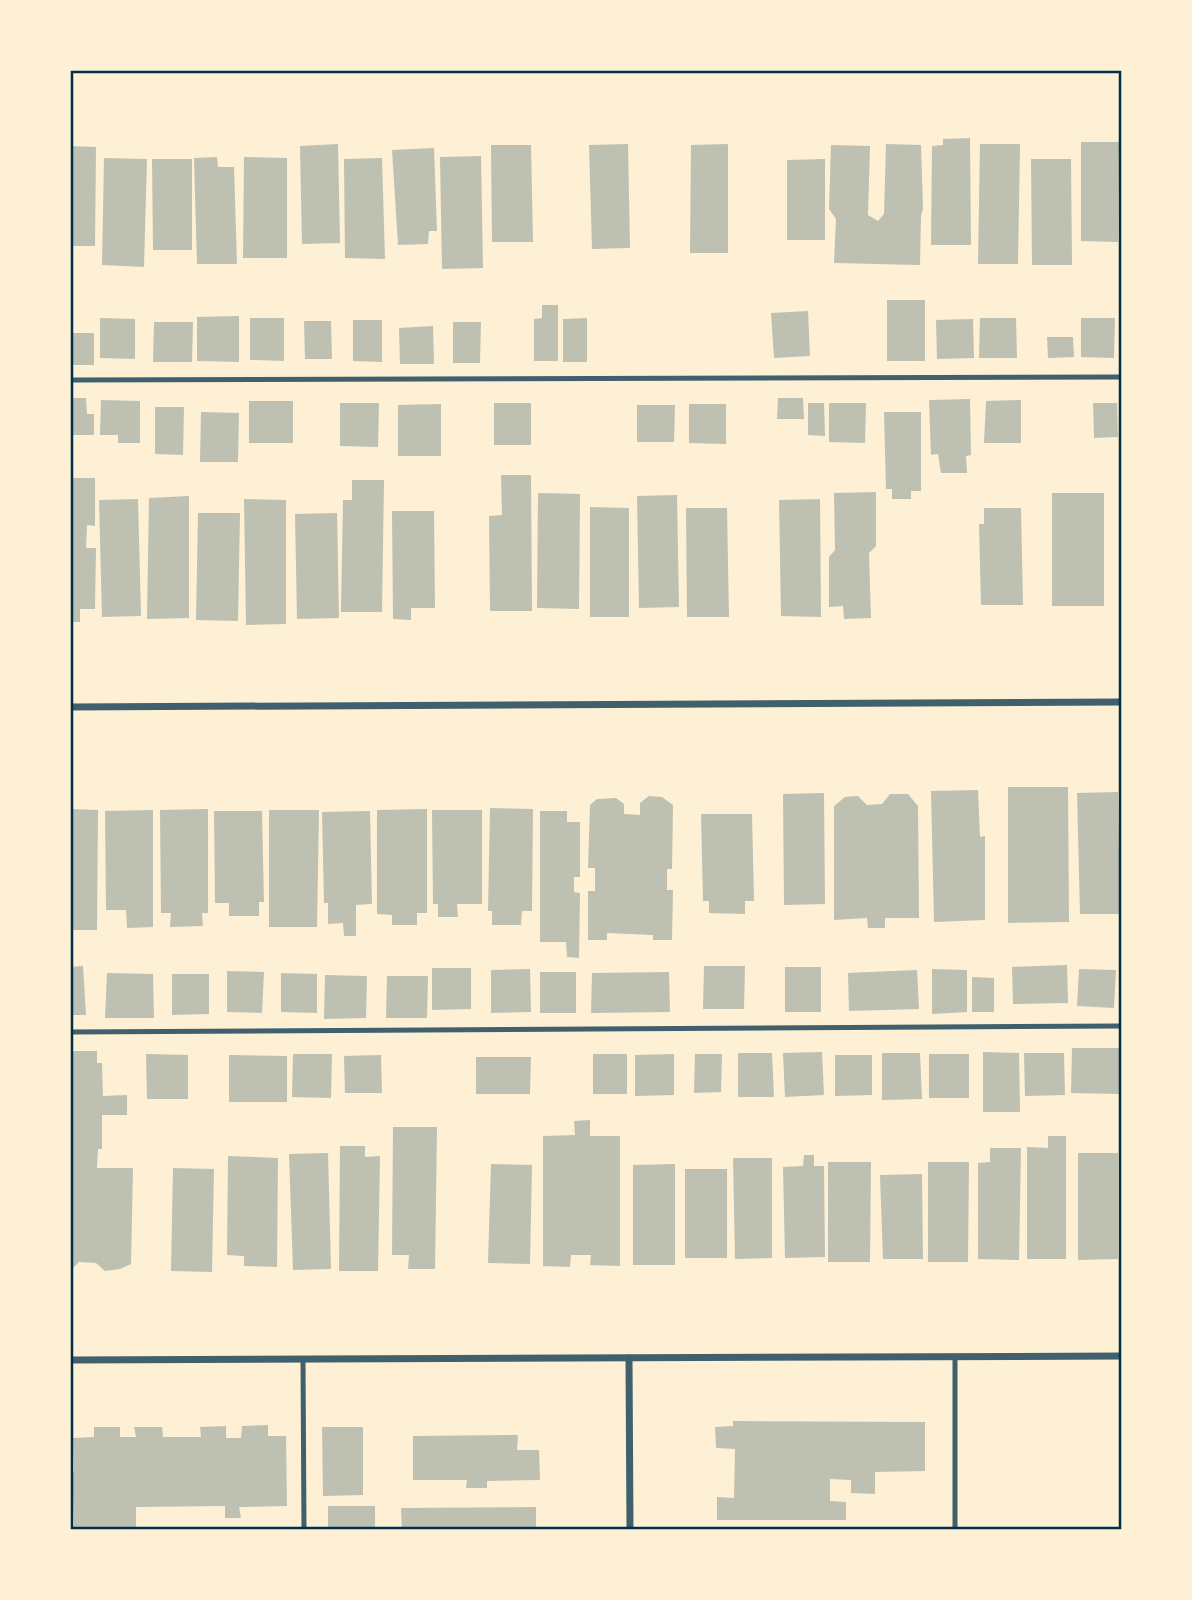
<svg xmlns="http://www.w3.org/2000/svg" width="1192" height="1600" font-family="'Sofia Sans Condensed',sans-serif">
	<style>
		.building { fill: #bec0b2 }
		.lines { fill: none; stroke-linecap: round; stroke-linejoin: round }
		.service { stroke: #3f606c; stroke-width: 5 }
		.minor { stroke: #3f606c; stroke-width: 7 }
		.neatline { fill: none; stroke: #003049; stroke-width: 2.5 }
	</style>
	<rect width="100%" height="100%" fill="#fdf0d5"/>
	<g class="building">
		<path d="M970 138 971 245H931L932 146 943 145V139Z"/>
		<path d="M1081 142H1119L1118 242 1081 241Z"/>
		<path d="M338 144 340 243 302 244 300 146Z"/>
		<path d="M628 144 630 248 592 249 589 145Z"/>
		<path d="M728 144V253H690L691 145Z"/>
		<path d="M886 144 921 145 923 209 921 216 920 265 834 263 836 219 829 209 831 145 870 146 868 215 878 221 884 214Z"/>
		<path d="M980 144H1020L1018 264H978Z"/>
		<path d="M491 145H531L533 242H492Z"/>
		<path d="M70 146 96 147 95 246H70Z"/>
		<path d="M434 148 437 231H429L428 244 398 245 392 150Z"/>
		<path d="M481 156 483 268 442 269 440 157Z"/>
		<path d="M217 157 218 167H234L237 264H197L194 158Z"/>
		<path d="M244 157 287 158V258H243Z"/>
		<path d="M104 158 147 159 144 267 102 265Z"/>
		<path d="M382 158 385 259 345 258 344 159Z"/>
		<path d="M152 159H192V250H153Z"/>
		<path d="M825 159V240H787V160Z"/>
		<path d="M1031 159H1071L1072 265H1032Z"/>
		<rect x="887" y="300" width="38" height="61"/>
		<path d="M542 305H558V361H534V319L542 318Z"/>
		<path d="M808 311 810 356 774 358 771 313Z"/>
		<path d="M239 316V362L197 361V317Z"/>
		<path d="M100 318 135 319V359L100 358Z"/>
		<path d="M250 318H284V361L250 360Z"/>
		<path d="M587 318V362H563V319Z"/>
		<path d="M980 318H1016L1017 358H979Z"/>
		<path d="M1081 318H1115L1114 358 1081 357Z"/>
		<path d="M973 319 974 358 937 359 936 320Z"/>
		<path d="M353 320H382V362L353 361Z"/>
		<path d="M304 321H331L332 359H305Z"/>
		<path d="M154 322H193L192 362H153Z"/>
		<path d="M453 322H481L480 363H453Z"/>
		<path d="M433 326 434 364H400L399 328Z"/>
		<rect x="70" y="333" width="24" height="32"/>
		<path d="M1047 337H1073L1074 357 1048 358Z"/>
		<path d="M70 398H86L87 414H94V435H70Z"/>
		<path d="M778 398H803L804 419H777Z"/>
		<path d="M970 399 971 455 966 456 967 473H941L938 454 931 455 929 400Z"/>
		<path d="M101 400 140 401V443H118V435H100Z"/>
		<path d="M1021 400V443H984L986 401Z"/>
		<rect x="249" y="401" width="44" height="42"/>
		<path d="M340 403H379L378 447 340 446Z"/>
		<rect x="494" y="403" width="37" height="42"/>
		<path d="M808 403H824L825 436 808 435Z"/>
		<path d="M829 403H866L865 443 829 442Z"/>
		<path d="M1093 403H1117L1118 437 1094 438Z"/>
		<path d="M441 404V456H398V405Z"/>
		<path d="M689 404H726V444L689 443Z"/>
		<path d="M637 405H675L674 442H637Z"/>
		<path d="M155 407H184L183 455 155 454Z"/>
		<path d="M201 412 239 413 238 462H200Z"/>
		<path d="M884 412H921V491H911V499H892V489H886Z"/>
		<path d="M501 475H531L532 611H490L489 516 502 515Z"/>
		<path d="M70 478H95V526L87 525 86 548H96L95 609H80V622H70Z"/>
		<path d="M352 480H384L382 612H341L343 500H352Z"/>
		<path d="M876 492V546L869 553 871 618 844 619 843 606 829 607V557L835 550 834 493Z"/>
		<path d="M538 493 580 494 579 609 537 608Z"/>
		<rect x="1052" y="493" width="52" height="113"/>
		<path d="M677 495 679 607 639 608 637 496Z"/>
		<path d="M189 496V618L147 619 149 498Z"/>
		<path d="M138 499 141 616 102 617 99 500Z"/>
		<path d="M244 499 286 500V624L246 625Z"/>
		<path d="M820 499 821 617 781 616 779 500Z"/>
		<path d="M590 507 629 508V617H590Z"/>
		<path d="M686 508H727L729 617H687Z"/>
		<path d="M984 508H1021L1023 605H981L979 524H984Z"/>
		<path d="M392 511H434L435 608H411V620L393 619Z"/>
		<path d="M198 513H240L238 621 196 620Z"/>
		<path d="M337 513 339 618 297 619 295 514Z"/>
		<path d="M1008 787H1068L1069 922 1008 923Z"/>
		<path d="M978 790 980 837 985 836V920L934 922 931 791Z"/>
		<path d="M1118 792 1120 914H1080L1077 793Z"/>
		<path d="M824 793 825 904 784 905 783 794Z"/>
		<path d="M890 794H908L918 806 919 918H885V928H868L867 918 834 920V806L845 797 858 796 867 805 882 804Z"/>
		<path d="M649 796 662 797 673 805 672 869H667V890H673L672 940H653V935L607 933V940H588V891H595V868H588L590 805 597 799 616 798 624 804V814L640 815V803Z"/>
		<path d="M490 808 533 809 532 911H522L521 925H492V911H488Z"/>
		<path d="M70 809 98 810 97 930H70Z"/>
		<path d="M208 809V913H202L203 926 170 927 171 913H161L160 810Z"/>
		<path d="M427 809V913H417V925H392V915L377 914V810Z"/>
		<path d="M153 810V927L127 928 126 910H106L105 811Z"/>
		<path d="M269 810H319L317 927H269Z"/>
		<path d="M432 810H482V904H457L458 917H438V904H433Z"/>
		<path d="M214 811H262L264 902H259V916H229V903H215Z"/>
		<path d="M370 811 372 904 356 905V936H344L343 923 328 924V903H324L322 812Z"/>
		<path d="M540 811H567V822H580V877H574V892L580 893 579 958 567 957 566 942H540Z"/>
		<path d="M701 814H752L754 901H745V914L709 913V901H703Z"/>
		<path d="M1067 965 1068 1003 1013 1004 1012 967Z"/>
		<path d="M83 966 86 1015H70V967Z"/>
		<path d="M704 966H745L744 1009H703Z"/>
		<rect x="785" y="967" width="36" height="45"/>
		<path d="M432 968H471V1009L432 1010Z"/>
		<path d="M530 969 531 1012 491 1013V970Z"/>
		<path d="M932 969 967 970V1012L932 1014Z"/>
		<path d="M1079 969 1116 970 1114 1008 1077 1006Z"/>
		<path d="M917 970 919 1009 849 1011 848 973Z"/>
		<path d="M227 971 264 972 262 1013 227 1012Z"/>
		<rect x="540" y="972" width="36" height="41"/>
		<path d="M669 972 670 1012 591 1013 592 973Z"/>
		<path d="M107 973 153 974 154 1018H105Z"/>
		<path d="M281 973 317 974V1013L281 1012Z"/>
		<path d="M172 974H209V1014L172 1015Z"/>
		<path d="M325 975 367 976 366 1018 324 1019Z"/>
		<path d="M387 976H428L427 1018H386Z"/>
		<path d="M972 977 994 978V1012H972Z"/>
		<path d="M1072 1048H1119V1094L1071 1093Z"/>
		<path d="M70 1051H97V1063H102L103 1096 127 1095V1115H102V1149H98L97 1168H133L131 1264 120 1269 105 1271 96 1263 79 1262 70 1271Z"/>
		<path d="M822 1052 824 1095 785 1097 783 1053Z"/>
		<path d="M983 1052 1019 1053 1020 1112H983Z"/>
		<path d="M738 1053H772L774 1097H738Z"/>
		<path d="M882 1053H920L922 1099 882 1100Z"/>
		<path d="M1024 1053H1064L1065 1095 1025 1096Z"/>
		<path d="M146 1054 188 1055V1099H147Z"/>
		<path d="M293 1054H332L331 1098 292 1097Z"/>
		<rect x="593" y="1054" width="34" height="40"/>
		<path d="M674 1054V1095L635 1096V1055Z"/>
		<path d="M695 1054H722L721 1092 694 1093Z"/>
		<rect x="929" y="1054" width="40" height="44"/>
		<path d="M229 1055 287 1056V1102H229Z"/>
		<path d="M381 1055 382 1093H345L344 1056Z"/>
		<path d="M835 1055H872V1095L835 1096Z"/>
		<path d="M476 1057H531L530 1094H476Z"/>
		<path d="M590 1120V1136H620V1266L590 1265 591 1255H571L570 1267 543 1266V1136L575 1135 574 1121Z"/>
		<path d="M393 1127H437L435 1269H408L409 1255H392Z"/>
		<path d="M1048 1136H1066V1259H1027V1147L1048 1148Z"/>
		<path d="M340 1146H365V1157L380 1156 378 1271H339Z"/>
		<path d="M990 1148H1021L1019 1260 978 1259V1163L990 1162Z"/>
		<path d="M328 1153 331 1269 293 1270 289 1154Z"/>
		<path d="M1078 1153H1118V1259L1078 1260Z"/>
		<path d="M804 1155H814V1166H824L825 1257 785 1258 783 1167 803 1166Z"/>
		<path d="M228 1156 278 1158 277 1267 244 1266V1256L227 1255Z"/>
		<path d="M733 1158H772V1258L735 1259Z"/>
		<path d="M828 1162H871L870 1262H828Z"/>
		<path d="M928 1162H969L968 1262H928Z"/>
		<path d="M491 1164 532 1165 530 1264 488 1263Z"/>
		<path d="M675 1164V1265H633V1165Z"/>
		<path d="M173 1168 214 1169 212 1272 171 1271Z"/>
		<rect x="685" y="1169" width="42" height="89"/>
		<path d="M922 1174 923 1259H883L880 1175Z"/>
		<path d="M733 1421 925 1422V1471L875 1472V1494L851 1493V1480L830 1479V1501L846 1502V1520H717V1497L734 1498 735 1449 716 1448 715 1427 733 1426Z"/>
		<path d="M268 1425V1436H286L287 1506 239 1507 241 1518H225V1506L136 1507V1530H70V1527L74 1526 73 1496 70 1497V1472H74L73 1438 94 1437V1427H120V1437H136L134 1427H162L163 1437H201L200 1427 226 1426V1438H241L242 1426Z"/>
		<path d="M322 1427H363V1495L323 1496Z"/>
		<path d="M518 1435 517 1450H539L540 1480 487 1481V1488H466L467 1480H413V1436Z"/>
		<rect x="328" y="1506" width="47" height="24"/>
		<path d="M536 1507V1530H402L401 1508Z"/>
		<rect x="719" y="1527" width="106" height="3"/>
	</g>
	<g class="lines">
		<g class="service">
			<path d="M70 380 1122 377"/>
			<path d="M70 1032 1122 1026"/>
			<path d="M303 1359 304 1530"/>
			<path d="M955 1530V1357"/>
		</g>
		<g class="minor">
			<path d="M70 707 1122 702"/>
			<path d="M629 1358 630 1530"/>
			<path d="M70 1360 1122 1356"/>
		</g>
	</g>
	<rect width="1192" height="1600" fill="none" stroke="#fdf0d5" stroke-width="144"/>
	<rect x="72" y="72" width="1048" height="1456" class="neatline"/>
</svg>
